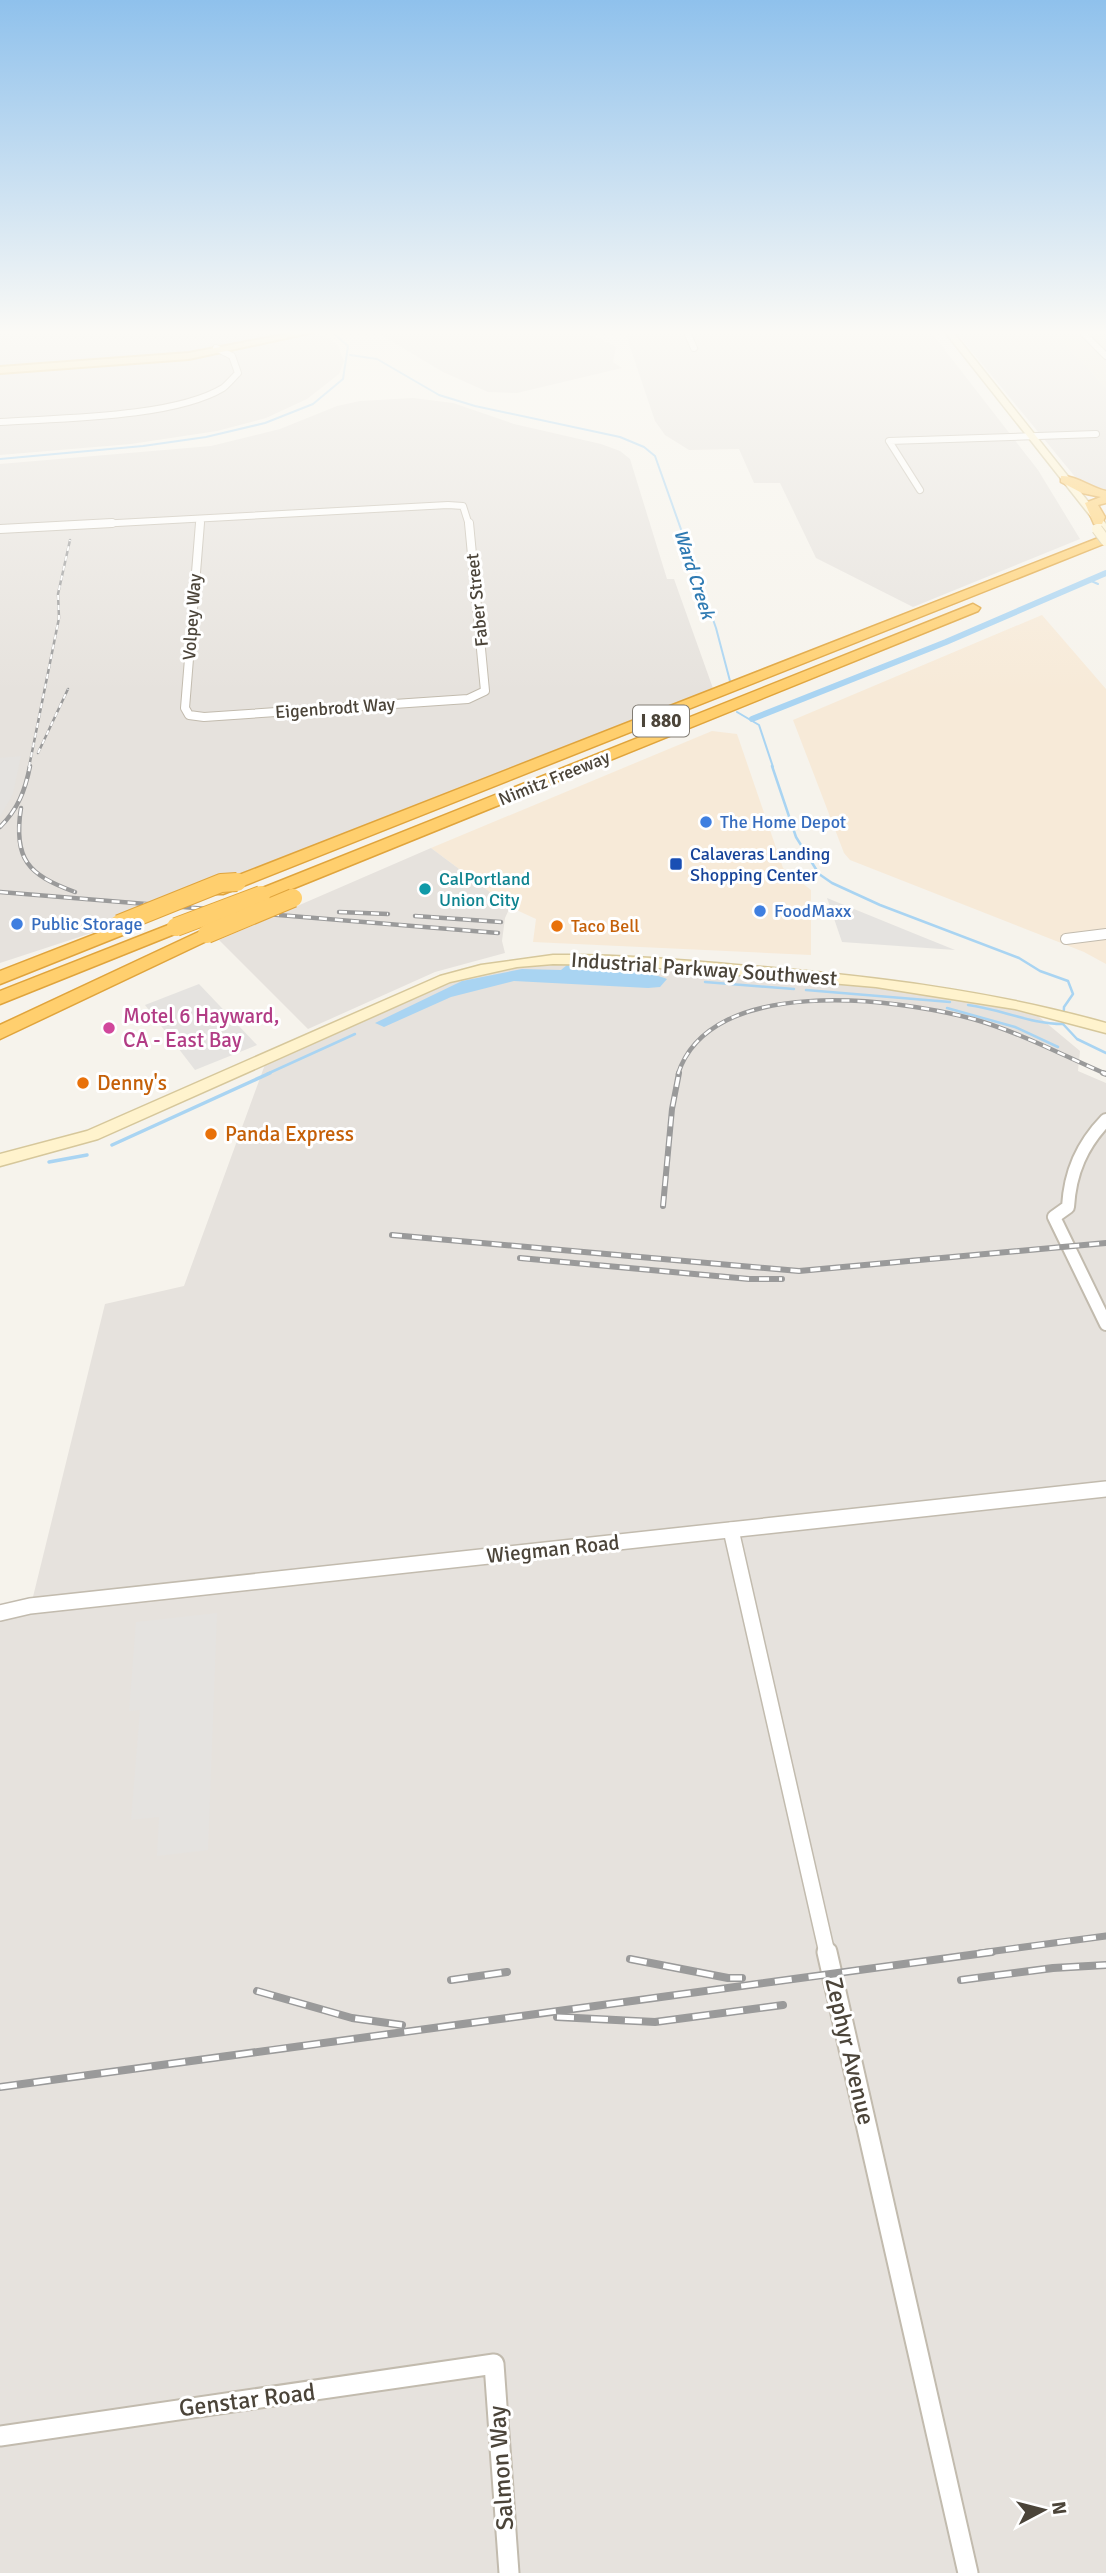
<svg xmlns="http://www.w3.org/2000/svg" width="1106" height="2573" font-family="Signika,sans-serif">
	<style>
		.residential { fill: #eae5da }
		.commercial { fill: #f7ead8 }
		.industrial { fill: #e6e2dd }
		.parking { fill: #e5e3e0 }
		.water { fill: #a9d4f2 }
		.lines { fill: none; stroke-linecap: round; stroke-linejoin: round }
		.stream-far2 { stroke: #a9d4f2; stroke-width: 2 }
		.stream-far1 { stroke: #a9d4f2; stroke-width: 2.5 }
		.stream { stroke: #a9d4f2; stroke-width: 3.5 }
		.canal { stroke: #a9d4f2; stroke-width: 6 }
		.street-far5-casing { stroke: #c2bbae; stroke-width: 8 }
		.street-far4-casing { stroke: #c2bbae; stroke-width: 10 }
		.street-far3-casing { stroke: #c2bbae; stroke-width: 12 }
		.street-far2-casing { stroke: #c2bbae; stroke-width: 16 }
		.street-far1-casing { stroke: #c2bbae; stroke-width: 18 }
		.street-casing { stroke: #c2bbae; stroke-width: 23 }
		.secondary-casing { stroke: #d6c79b; stroke-width: 3 }
		.primary-casing { stroke: #e6c16a; stroke-width: 4 }
		.highway-casing { stroke: #e0a43c; stroke-width: 3 }
		.street-far5 { stroke: #fff; stroke-width: 6 }
		.street-far4 { stroke: #fff; stroke-width: 8 }
		.street-far3 { stroke: #fff; stroke-width: 10 }
		.street-far2 { stroke: #fff; stroke-width: 12 }
		.street-far1 { stroke: #fff; stroke-width: 15 }
		.street { stroke: #fff; stroke-width: 19 }
		.secondary { fill: #fff3cd; fill-rule: evenodd }
		.primary { fill: #ffe39c; fill-rule: evenodd }
		.highway { fill: #ffcf6e; fill-rule: evenodd }
		.rail-far4-casing { stroke: #9a9a9a; stroke-width: 2.5 }
		.rail-far3-casing { stroke: #9a9a9a; stroke-width: 4.5 }
		.rail-far2-casing { stroke: #9a9a9a; stroke-width: 6 }
		.rail-far1-casing { stroke: #9a9a9a; stroke-width: 7 }
		.rail-casing { stroke: #9a9a9a; stroke-width: 8 }
		.rail-far4 { stroke: #fff; stroke-width: 2; stroke-dasharray: 5; stroke-linecap: butt }
		.rail-far3 { stroke: #fff; stroke-width: 2.5; stroke-dasharray: 8; stroke-linecap: butt }
		.rail-far2 { stroke: #fff; stroke-width: 3.5; stroke-dasharray: 10; stroke-linecap: butt }
		.rail-far1 { stroke: #fff; stroke-width: 4.5; stroke-dasharray: 13; stroke-linecap: butt }
		.rail { stroke: #fff; stroke-width: 5; stroke-dasharray: 17; stroke-linecap: butt }
		.secondary-bridge-casing { stroke: #d6c79b; stroke-width: 12; stroke-linecap: butt }
		.highway-bridge-casing { stroke: #e0a43c; stroke-width: 20; stroke-linecap: butt }
		.secondary-bridge { stroke: #fff3cd; stroke-width: 10 }
		.highway-bridge { stroke: #ffcf6e; stroke-width: 18 }
		.shop-dot { fill: #3f7fe0; stroke: #fff; stroke-width: 2.5 }
		.transit-dot { fill: #1a4fb4; stroke: #fff; stroke-width: 2.5 }
		.culture-dot { fill: #0f9aa8; stroke: #fff; stroke-width: 2.5 }
		.food-dot { fill: #e8710a; stroke: #fff; stroke-width: 2.5 }
		.hotel-dot { fill: #d1479c; stroke: #fff; stroke-width: 2.5 }
		.labels { text-anchor: middle; dominant-baseline: central; stroke-width: 6; stroke-linejoin: round; paint-order: stroke }
		.far-street-label { font-size: 18px; fill: #4b4439; stroke: #fff }
		.far-shop-label { font-size: 18px; fill: #366cbe; stroke: #fff; text-anchor: start }
		.far-transit-label { font-size: 18px; fill: #164399; stroke: #fff; text-anchor: start }
		.far-culture-label { font-size: 18px; fill: #0d838f; stroke: #fff; text-anchor: start }
		.far-food-label { font-size: 18px; fill: #c56008; stroke: #fff; text-anchor: start }
		.far-water-label { font-size: 19px; font-style: italic; fill: #2e7ab2; stroke: #fff }
		.shield { fill: #fff; stroke: #817c74; stroke-width: 2 }
		.shield-label { font-size: 19px; font-weight: bold; fill: #4b4439 }
		.street-label { font-size: 21px; fill: #4b4439; stroke: #fff }
		.hotel-label { font-size: 21px; fill: #b23c85; stroke: #fff; text-anchor: start }
		.food-label { font-size: 21px; fill: #c56008; stroke: #fff; text-anchor: start }
		.near-street-label { font-size: 24px; fill: #4b4439; stroke: #fff }
	</style>
	<rect width="100%" height="100%" fill="#f6f3ec"/>
	<path class="residential" d="M1054 332H1106V388Z"/>
	<g class="commercial">
		<path d="M1042 615 1106 689V964L1084 952 850 860 844 853 793 720Z"/>
		<path d="M712 731 737 734 783 868 811 890V955L533 942 536 919 510 907 431 848Z"/>
	</g>
	<g class="industrial">
		<path d="M0 332H293L187 353 0 366Z"/>
		<path d="M310 332 328 337 338 346 344 361 339 374 307 399 266 418 217 431 131 444 0 455V372L203 354Z"/>
		<path d="M376 332H587L616 347 613 362 622 368 517 393 488 392 443 372Z"/>
		<path d="M625 332H931L1038 470 1080 539 913 607 816 558 780 483H754L739 449 689 450 665 435 655 421Z"/>
		<path d="M956 332H1054L1106 388V490L1081 484Z"/>
		<path d="M413 398 453 403 514 424 601 444 620 451 630 459 667 579H674L715 694 119 924 0 963V464L211 446 280 429 337 406 360 401Z"/>
		<path d="M431 848 510 907 505 918 502 941 505 953 435 972 308 1029 219 940Z"/>
		<path d="M600 958 816 976 1026 1006 1080 1051 1078 1071 1106 1083V2573H0V1613L31 1605 105 1304 184 1286 267 1059 469 971Z"/>
	</g>
	<g class="parking">
		<path d="M12 332H272L171 351 9 362Z"/>
		<path d="M21 756 13 794 0 817V758Z"/>
		<path d="M827 898 908 931 955 950 842 942Z"/>
		<path d="M199 984 257 1045 195 1070 145 1005Z"/>
		<path d="M217 1613 208 1850 157 1856 159 1817 131 1820 140 1710 129 1711 136 1622Z"/>
	</g>
	<path class="water" d="M567 965C585 965 654 972 667 979L660 987 648 988 514 981 451 997 384 1027 375 1023 462 981 522 969 561 970Z"/>
	<g class="lines">
		<g class="stream-far2">
			<path d="M350 355 377 359 439 395 475 406 620 437 644 447 655 456 716 628 730 681"/>
			<path d="M0 459 143 446 206 437 265 423 313 404 343 379 348 346 332 332"/>
			<path d="M1089 580 1098 584"/>
			<path d="M737 712 759 725 773 767"/>
		</g>
		<g class="stream-far1">
			<path d="M772 766 796 837 819 874 832 883 880 905 1019 958 1040 971 1068 981 1073 994 1064 1007 1063 1024 1077 1039 1106 1053"/>
			<path d="M705 982 794 989"/>
			<path d="M806 990 950 1002"/>
			<path d="M968 1005C1001 1009 1030 1024 1063 1024"/>
			<path d="M947 1008 1015 1027 1058 1047"/>
			<path d="M267 1074 355 1034"/>
		</g>
		<g class="stream">
			<path d="M112 1145 270 1073"/>
			<path d="M49 1162 87 1155"/>
		</g>
		<path class="canal" d="M752 719 946 642 1106 573"/>
		<defs>
			<g id="street-far5">
				<path d="M687 332 694 348"/>
				<path d="M1082 332 1106 356"/>
				<path d="M0 422C59 418 173 418 223 388 228 384 233 378 238 373L232 356 216 348"/>
				<path d="M920 490 889 441 1096 434"/>
				<path d="M80 525 448 505 463 506 469 525"/>
				<path d="M200 525V519"/>
			</g>
			<g id="street-far4">
				<path d="M200 523 185 708 189 715 204 717 468 699 485 691 469 523"/>
				<path d="M0 529 112 523"/>
			</g>
			<path id="street-far3" d="M1066 939 1106 934"/>
			<path id="street-far2" d="M1106 1120C1082 1145 1070 1172 1068 1207L1054 1217 1106 1324"/>
			<g id="street-far1">
				<path d="M731 1530 827 1953"/>
				<path d="M0 1613 30 1606 1106 1489"/>
			</g>
			<g id="street">
				<path d="M827 1952 968 2573"/>
				<path d="M0 2436 494 2364 509 2573"/>
			</g>
			<g id="secondary">
				<path d="M945 332H953L1106 524V533L1103 532Z"/>
				<path d="M553 955C619 954 684 960 749 966 870 976 989 990 1106 1023V1033L1015 1009 876 987 625 965 553 964 517 967 450 982 98 1139 0 1166V1154L87 1131 440 976 481 965Z"/>
			</g>
			<path id="primary" d="M298 332H314L189 359 0 373V367L189 353Z"/>
			<g id="highway">
				<path d="M1061 476C1075 475 1092 488 1106 491V503L1098 505 1105 517 1102 524H1094L1085 503 1101 497 1082 493 1061 482Z"/>
				<path d="M1106 535V543L223 894H211L208 890 211 886Z"/>
				<path d="M973 604 980 608 978 611 267 899 261 900 252 895 255 891Z"/>
				<path d="M134 919 143 924 140 928 0 984V971Z"/>
				<path d="M176 922 182 923 185 927 182 931 0 1004V991Z"/>
				<path d="M207 928 213 930 216 934 213 938 0 1039V1025Z"/>
			</g>
		</defs>
		<use href="#street-far5" class="street-far5-casing"/>
		<use href="#street-far4" class="street-far4-casing"/>
		<use href="#street-far3" class="street-far3-casing"/>
		<use href="#street-far2" class="street-far2-casing"/>
		<use href="#street-far1" class="street-far1-casing"/>
		<use href="#street" class="street-casing"/>
		<use href="#secondary" class="secondary-casing"/>
		<use href="#primary" class="primary-casing"/>
		<use href="#highway" class="highway-casing"/>
		<use href="#street-far5" class="street-far5"/>
		<use href="#street-far4" class="street-far4"/>
		<use href="#street-far3" class="street-far3"/>
		<use href="#street-far2" class="street-far2"/>
		<use href="#street-far1" class="street-far1"/>
		<use href="#street" class="street"/>
		<use href="#secondary" class="secondary"/>
		<use href="#primary" class="primary"/>
		<use href="#highway" class="highway"/>
		<defs>
			<g id="rail-far4">
				<path d="M38 753 68 689"/>
				<path d="M29 767 59 618 58 594 70 540"/>
			</g>
			<g id="rail-far3">
				<path d="M21 808C13 859 28 875 75 892"/>
				<path d="M0 827C18 809 25 791 30 766"/>
				<path d="M0 892 498 933"/>
				<path d="M339 912 388 914"/>
				<path d="M415 916 501 922"/>
				<path d="M678 1074C710 974 896 998 973 1019 1019 1032 1062 1055 1106 1074"/>
			</g>
			<g id="rail-far2">
				<path d="M1103 1073 1106 1074"/>
				<path d="M663 1206 672 1109 679 1073"/>
				<path d="M392 1235 799 1271 1106 1243"/>
				<path d="M520 1258 749 1279H782"/>
			</g>
			<path id="rail-far1" d="M980 1953 1106 1936"/>
			<g id="rail">
				<path d="M630 1959 728 1978H742"/>
				<path d="M451 1980 507 1972"/>
				<path d="M961 1980 1053 1968 1106 1965"/>
				<path d="M257 1991 352 2018 402 2025"/>
				<path d="M557 2017 655 2022 783 2005"/>
				<path d="M0 2087 992 1952"/>
			</g>
		</defs>
		<use href="#rail-far4" class="rail-far4-casing"/>
		<use href="#rail-far3" class="rail-far3-casing"/>
		<use href="#rail-far2" class="rail-far2-casing"/>
		<use href="#rail-far1" class="rail-far1-casing"/>
		<use href="#rail" class="rail-casing"/>
		<use href="#rail-far4" class="rail-far4"/>
		<use href="#rail-far3" class="rail-far3"/>
		<use href="#rail-far2" class="rail-far2"/>
		<use href="#rail-far1" class="rail-far1"/>
		<use href="#rail" class="rail"/>
		<defs>
			<path id="secondary-bridge" d="M1097 529 1106 541"/>
			<g id="highway-bridge">
				<path d="M119 924 221 883 237 882"/>
				<path d="M176 927 261 895"/>
				<path d="M207 934 293 898"/>
			</g>
		</defs>
		<use href="#secondary-bridge" class="secondary-bridge-casing"/>
		<use href="#highway-bridge" class="highway-bridge-casing"/>
		<use href="#secondary-bridge" class="secondary-bridge"/>
		<use href="#highway-bridge" class="highway-bridge"/>
	</g>
	<linearGradient id="sky" x2="0" y2="1"><stop stop-color="#8fc1ec"/><stop offset="0.48" stop-color="#fbfaf6"/><stop offset="1" stop-color="#fbfaf6" stop-opacity="0"/></linearGradient>
	<rect width="1106" height="692" fill="url(#sky)"/>
	<g class="shop-dot">
		<circle cx="706" cy="822" r="7"/>
		<circle cx="760" cy="911" r="7"/>
		<circle cx="17" cy="924" r="7"/>
	</g>
	<rect class="transit-dot" x="669" y="857" width="14" height="14" rx="3.5"/>
	<circle class="culture-dot" cx="425" cy="889" r="7"/>
	<g class="food-dot">
		<circle cx="557" cy="926" r="7"/>
		<circle cx="83" cy="1083" r="7"/>
		<circle cx="211" cy="1134" r="7"/>
	</g>
	<circle class="hotel-dot" cx="109" cy="1028" r="7"/>
	<g class="labels">
		<g class="far-street-label">
			<text transform="translate(477 600) rotate(-96)">Faber Street</text>
			<text transform="translate(192 617) rotate(-86)">Volpey Way</text>
			<text transform="translate(335 708) rotate(-4)">Eigenbrodt Way</text>
			<text transform="translate(554 778) rotate(-22)">Nimitz Freeway</text>
		</g>
		<g class="far-shop-label">
			<text x="720" y="822">The Home Depot</text>
			<text x="774" y="911">FoodMaxx</text>
			<text x="31" y="924">Public Storage</text>
		</g>
		<g class="far-transit-label">
			<text x="690" y="854">Calaveras Landing<tspan x="690" dy="21">Shopping Center</tspan></text>
		</g>
		<g class="far-culture-label">
			<text x="439" y="879">CalPortland<tspan x="439" dy="21">Union City</tspan></text>
		</g>
		<g class="far-food-label">
			<text x="571" y="926">Taco Bell</text>
		</g>
		<g class="far-water-label">
			<text transform="translate(694 574) rotate(72)">Ward Creek</text>
		</g>
		<rect class="shield" x="633" y="705.5" width="56" height="31" rx="5"/>
		<g class="shield-label">
			<text x="661" y="721">I 880</text>
		</g>
		<g class="street-label">
			<text transform="translate(704 969) rotate(4)">Industrial Parkway Southwest</text>
			<text transform="translate(553 1549) rotate(-6)">Wiegman Road</text>
		</g>
		<g class="hotel-label">
			<text x="123" y="1016">Motel 6 Hayward,<tspan x="123" dy="24">CA - East Bay</tspan></text>
		</g>
		<g class="food-label">
			<text x="97" y="1083">Denny's</text>
			<text x="225" y="1134">Panda Express</text>
		</g>
		<g class="near-street-label">
			<text transform="translate(850 2051) rotate(77)">Zephyr Avenue</text>
			<text transform="translate(247 2400) rotate(-7)">Genstar Road</text>
			<text transform="translate(501 2468) rotate(-94)">Salmon Way</text>
		</g>
	</g>
	<g transform="translate(1043 2510) rotate(83)" stroke="#ffffff" stroke-width="5" paint-order="stroke">
	<path d="M0-5L12 26L0 18L-12 26Z" fill="#4b4439"/>
	<text y="-10" font-size="19" font-weight="bold" text-anchor="middle" fill="#4b4439">N</text>
	</g>
</svg>
